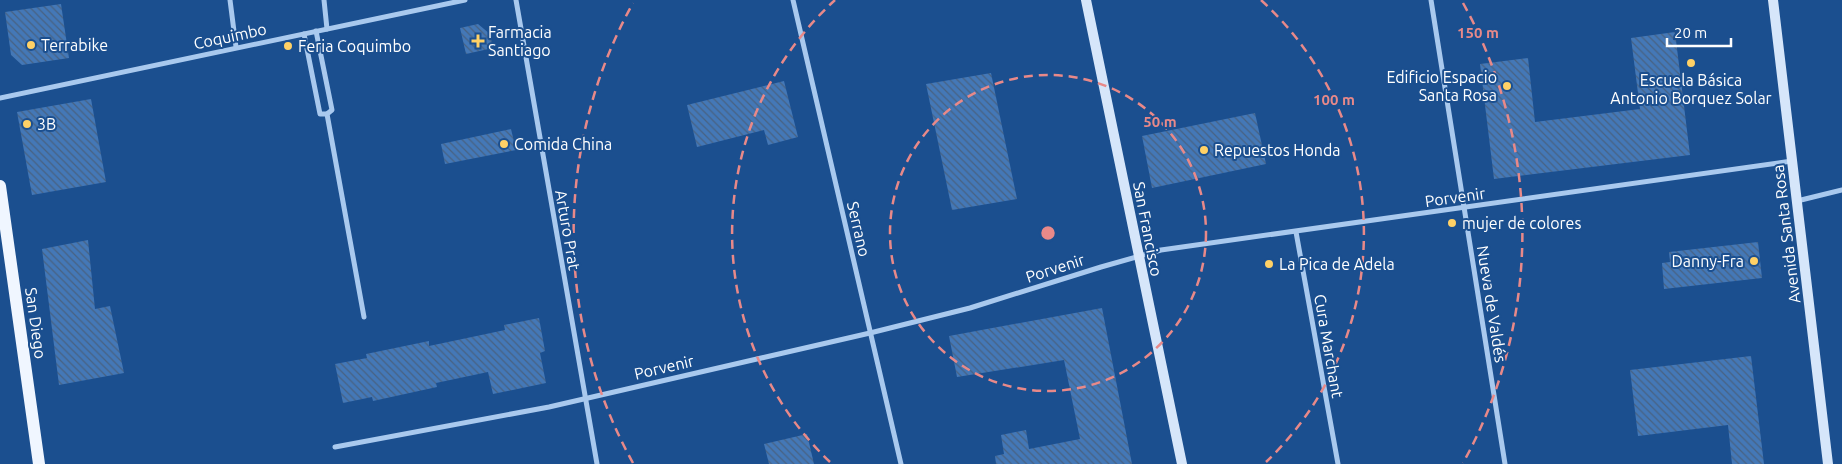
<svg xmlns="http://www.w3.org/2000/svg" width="1842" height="464" font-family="Ubuntu,sans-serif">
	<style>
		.building { fill: url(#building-back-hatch) }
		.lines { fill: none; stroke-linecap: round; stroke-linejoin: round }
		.street { stroke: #a9c9ee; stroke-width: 5 }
		.secondary { stroke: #d6e6fa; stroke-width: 10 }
		.primary { stroke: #f0f6ff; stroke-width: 12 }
		.ring { fill: none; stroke: #e88989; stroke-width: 2.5; stroke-dasharray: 9 6 }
		.poi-dot { fill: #ffd166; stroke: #1b4f8f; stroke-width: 2 }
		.labels { text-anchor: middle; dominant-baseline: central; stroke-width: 4; stroke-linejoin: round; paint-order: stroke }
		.poi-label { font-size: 16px; fill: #fff; stroke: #1b4f8f; text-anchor: start }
		.street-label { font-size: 16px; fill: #fff; stroke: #1b4f8f }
		.centre { fill: #e88989; stroke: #1b4f8f; stroke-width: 2.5 }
		.ring-label { font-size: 15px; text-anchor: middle; font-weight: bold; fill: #e88989; stroke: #1b4f8f; stroke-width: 4; stroke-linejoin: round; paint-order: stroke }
	</style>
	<defs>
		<pattern id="building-back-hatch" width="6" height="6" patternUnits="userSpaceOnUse" patternTransform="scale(1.25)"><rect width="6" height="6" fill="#4478b7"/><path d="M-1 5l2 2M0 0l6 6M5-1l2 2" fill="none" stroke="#486282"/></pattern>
	</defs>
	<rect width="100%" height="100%" fill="#1b4f8f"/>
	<g class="building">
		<path d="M61 4 69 58 22 65 11 55 5 12Z"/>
		<path d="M478 24 490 34 493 48 466 54 460 28Z"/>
		<path d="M1675 32 1690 155 1494 179 1480 64 1528 58 1535 122 1640 109 1631 38Z"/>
		<path d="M991 73 1017 199 952 210 926 84Z"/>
		<path d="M784 81 798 137 768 145 764 130 697 147 687 105Z"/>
		<path d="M91 99 106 182 32 195 17 112Z"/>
		<path d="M1255 113 1266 164 1152 188 1142 136Z"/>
		<path d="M511 129 516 150 445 164 441 144Z"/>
		<path d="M88 240 95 309 110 306 124 373 59 385 42 249Z"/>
		<path d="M1758 242 1762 278 1664 289 1662 263 1670 262 1669 252Z"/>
		<path d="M1102 308 1132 464H996L995 456 1004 454 1001 435 1026 430 1029 449 1080 439 1064 360 957 377 949 336Z"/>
		<path d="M539 318 545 351 540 353 546 383 493 394 488 372 436 383 437 387 373 401 372 397 343 403 335 364 367 358 366 354 429 341V346L505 330 504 325Z"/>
		<path d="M1751 356 1764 464H1732L1728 425 1638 436 1630 370Z"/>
		<path d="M807 434 814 464H769L764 444Z"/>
	</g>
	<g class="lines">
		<g class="street">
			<path d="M230 0 236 47"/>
			<path d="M324 0 327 29"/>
			<path d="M516 0 597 464"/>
			<path d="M793 0 901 464"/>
			<path d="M1431 0 1505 464"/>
			<path d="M316 31 332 110 327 114"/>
			<path d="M304 34 320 114H327L364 317"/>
			<path d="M0 98 465 0"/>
			<path d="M1797 201 1842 190"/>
			<path d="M1296 232 1338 464"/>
			<path d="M335 447 549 407 870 333 970 308 1101 267 1161 250 1792 161"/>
		</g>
		<g class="secondary">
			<path d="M1086 0 1182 464"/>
			<path d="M1773 0 1828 464"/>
		</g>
		<path class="primary" d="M0 186 39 464"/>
	</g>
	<g class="ring">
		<circle cx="1048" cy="233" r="158"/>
		<path d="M830 462A316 316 0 0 1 835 0M1261 0A316 316 0 0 1 1266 462"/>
		<path d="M633 463A475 475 0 0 1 633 3M1463 3A475 475 0 0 1 1463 463"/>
	</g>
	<g class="poi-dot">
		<path d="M475.5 33.5h5v5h5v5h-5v5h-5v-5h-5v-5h5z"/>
		<circle cx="31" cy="45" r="5"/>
		<circle cx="288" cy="46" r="5"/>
		<circle cx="1691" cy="63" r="5"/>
		<circle cx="1507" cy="86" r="5"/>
		<circle cx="27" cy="124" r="5"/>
		<circle cx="504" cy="144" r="5"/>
		<circle cx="1204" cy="150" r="5"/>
		<circle cx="1452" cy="223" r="5"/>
		<circle cx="1754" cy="261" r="5"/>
		<circle cx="1269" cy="264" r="5"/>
	</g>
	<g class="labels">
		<g class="poi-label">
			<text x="488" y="32">Farmacia<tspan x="488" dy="18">Santiago</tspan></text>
			<text x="41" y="45">Terrabike</text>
			<text x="298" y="46">Feria Coquimbo</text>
			<text x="1497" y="77" text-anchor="end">Edificio Espacio<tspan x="1497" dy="18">Santa Rosa</tspan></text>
			<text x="1691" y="80" text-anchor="middle">Escuela Básica<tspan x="1691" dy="18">Antonio Borquez Solar</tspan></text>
			<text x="37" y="124">3B</text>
			<text x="514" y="144">Comida China</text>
			<text x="1214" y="150">Repuestos Honda</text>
			<text x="1462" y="223">mujer de colores</text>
			<text x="1744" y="261" text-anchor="end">Danny-Fra</text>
			<text x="1279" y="264">La Pica de Adela</text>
		</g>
		<g class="street-label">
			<text transform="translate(230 36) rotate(-12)">Coquimbo</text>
			<text transform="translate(1455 197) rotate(-8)">Porvenir</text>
			<text transform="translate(859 229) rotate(77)">Serrano</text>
			<text transform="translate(1148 229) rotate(79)">San Francisco</text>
			<text transform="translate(568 230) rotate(80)">Arturo Prat</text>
			<text transform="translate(1786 234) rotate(-97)">Avenida Santa Rosa</text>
			<text transform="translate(1055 268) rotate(-18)">Porvenir</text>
			<text transform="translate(1492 304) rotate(81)">Nueva de Valdés</text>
			<text transform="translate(36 323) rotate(82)">San Diego</text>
			<text transform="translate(1329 346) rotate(80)">Cura Marchant</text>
			<text transform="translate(664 367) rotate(-13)">Porvenir</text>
		</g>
	</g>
	<circle cx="1048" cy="233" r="8" class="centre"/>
	<g class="ring-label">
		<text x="1478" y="38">150 m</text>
		<text x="1334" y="105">100 m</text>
		<text x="1160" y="127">50 m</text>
	</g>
	<path d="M1667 38v8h64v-8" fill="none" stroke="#ffffff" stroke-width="2.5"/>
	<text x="1674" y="38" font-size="15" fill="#ffffff" stroke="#1b4f8f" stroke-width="4" paint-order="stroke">20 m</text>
</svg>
